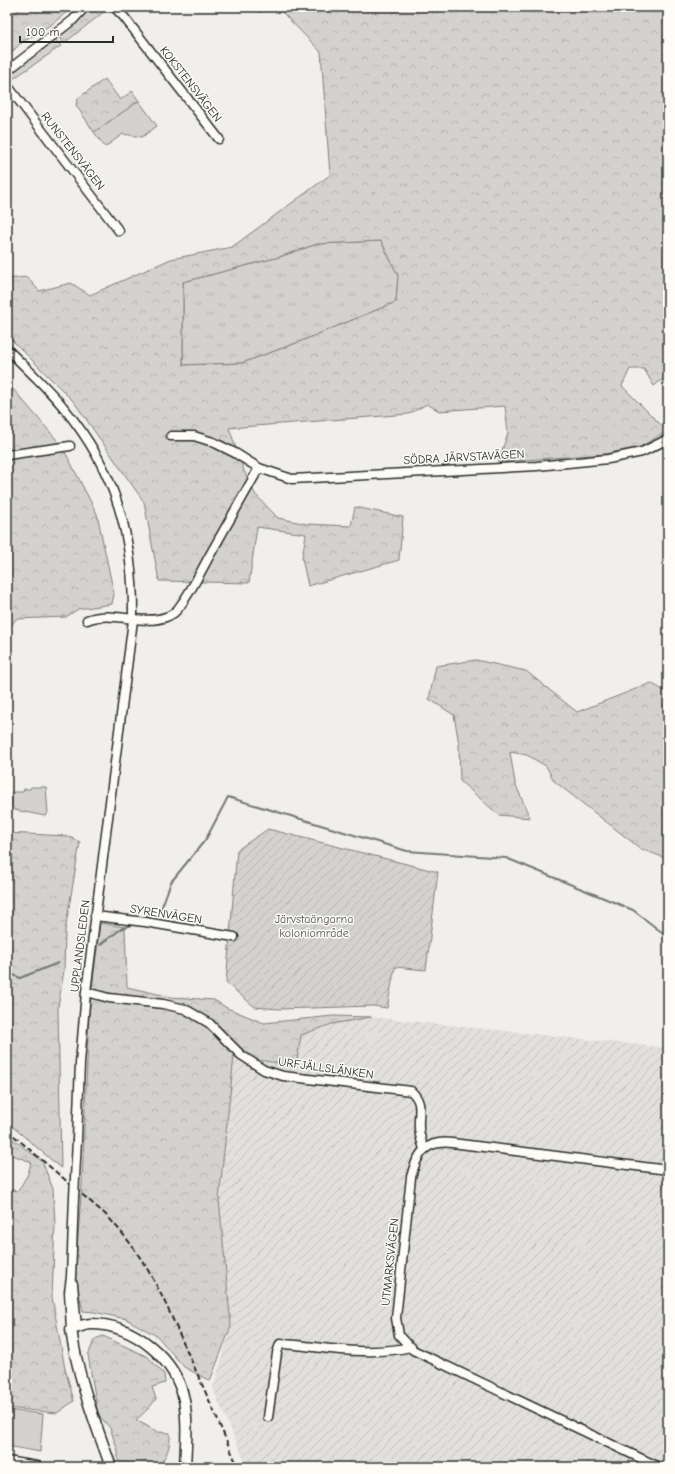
<svg xmlns="http://www.w3.org/2000/svg" width="675" height="1474" font-family="'Comic Neue',sans-serif">
	<style>
		.industrial { fill: url(#industrial-furrows) }
		.grass { fill: url(#grass-tufts); stroke: #7f7e7d }
		.forest { fill: url(#forest-crowns); stroke: #7f7e7d; fill-rule: evenodd }
		.park { fill: #d3d2cf; stroke: #7f7e7d }
		.garden { fill: url(#garden-furrows); stroke: #7f7e7d }
		.lines { fill: none; stroke-linecap: round; stroke-linejoin: round }
		.stream { stroke: #777775; stroke-width: 2 }
		.minor-casing { stroke: #2b2b2b; stroke-width: 11 }
		.major-casing { stroke: #2b2b2b; stroke-width: 13 }
		.minor { stroke: #fdfcf7; stroke-width: 8 }
		.major { stroke: #fdfcf7; stroke-width: 10 }
		.rail { stroke: #2b2b2b; stroke-width: 2; stroke-dasharray: 6 3; stroke-linecap: butt }
		.minor-bridge-casing { stroke: #2b2b2b; stroke-width: 11; stroke-linecap: butt }
		.minor-bridge { stroke: #fdfcf7; stroke-width: 8 }
		.labels { text-anchor: middle; dominant-baseline: central; stroke-width: 3; stroke-linejoin: round; paint-order: stroke }
		.street-label { font-size: 12px; fill: #2b2b2b; stroke: #fdfcf7 }
		.park-label { font-size: 12px; fill: #555554; stroke: #fdfcf7 }
	</style>
	<defs>
		<pattern id="industrial-furrows" width="10" height="10" patternUnits="userSpaceOnUse"><rect width="10" height="10" fill="#e1e0dc"/><path d="M-1 1l2-2M0 10L10 0M9 11l2-2" fill="none" stroke="#c1c0bd"/></pattern>
		<pattern id="grass-tufts" width="24" height="20" patternUnits="userSpaceOnUse"><rect width="24" height="20" fill="#d3d2cf"/><path d="M3 7l-1-3M5 7V3M7 7l1-3M15 17l-1-3M17 17v-4M19 17l1-3" fill="none" stroke="#b5b4b2"/></pattern>
		<pattern id="forest-crowns" width="20" height="18" patternUnits="userSpaceOnUse"><rect width="20" height="18" fill="#d3d2cf"/><path d="M2 6a3 3 0 1 1 6 0M12 15a3 3 0 1 1 6 0" fill="none" stroke="#b5b4b2"/></pattern>
		<pattern id="garden-furrows" width="10" height="10" patternUnits="userSpaceOnUse"><rect width="10" height="10" fill="#d3d2cf"/><path d="M-1 1l2-2M0 10L10 0M9 11l2-2" fill="none" stroke="#b5b4b2"/></pattern>
	</defs>
	<rect width="100%" height="100%" fill="#f0efeb"/>
	<filter id="ink" filterUnits="userSpaceOnUse"><feTurbulence type="fractalNoise" baseFrequency=".025" numOctaves="2"/><feDisplacementMap in="SourceGraphic" scale="8" xChannelSelector="R" yChannelSelector="G"/><feConvolveMatrix kernelMatrix="1 2 1 2 8 2 1 2 1" color-interpolation-filters="sRGB"/></filter>
	<g filter="url(#ink)">
		<path class="industrial" d="M371 1017 668 1048V1467H258L245 1462 213 1389 231 1326 219 1199 234 1056 296 1066 300 1035 332 1024Z"/>
		<path class="grass" d="M381 241 398 275 396 302 294 344 242 363 183 365V282L279 257 317 244Z"/>
		<g class="forest">
			<path d="M23 7H73L52 24 20 44 7 57V18Z"/>
			<path d="M90 7H101L105 11 68 40 63 43 58 36 59 34 87 12Z"/>
			<path d="M256 7H668V375L654 386 644 369H630L622 386 667 431 640 447 605 454 498 462 508 433 505 406 439 411 427 404 409 414 229 428 244 471 255 494 278 518 307 524 351 526 355 507 403 517 399 560 308 586 302 558 306 534 257 527 249 583 159 581 144 502 74 402 7 335V279L27 277 39 291 71 283 90 295 171 259 232 247 330 175 321 52 280 10 258 12ZM381 241 398 275 396 302 294 344 242 363 183 365V282L279 257 317 244Z"/>
			<path d="M54 38 61 46 13 79 8 77 7 73Z"/>
			<path d="M105 79 120 100 132 91 139 101 94 132 76 105 78 98Z"/>
			<path d="M7 382 62 446 97 514 114 594 112 604 78 609 66 617 16 619 7 631Z"/>
			<path d="M476 660 526 671 577 712 651 683 668 693V859L641 849 554 781 546 766 527 755 510 752 515 783 530 818 499 815 460 781 459 744 454 715 429 699 436 666Z"/>
			<path d="M7 833 67 836 80 842 65 931 64 970 58 1007 61 1168 7 1122Z"/>
			<path d="M100 923 125 927 127 987 171 997 214 1000 227 1008 264 1023 333 1016 371 1017 332 1024 301 1035 296 1066 234 1056 219 1199 231 1326 210 1381 184 1367 157 1336 126 1319 94 1312 83 1311 75 1276 82 1183 89 1014Z"/>
			<path d="M7 1135 42 1161 53 1189 55 1223 52 1297 65 1369 74 1401 57 1413 7 1408V1189L18 1191 28 1174 31 1162 7 1153Z"/>
			<path d="M103 1336 148 1357 164 1374 165 1383 152 1387 156 1399 149 1408 136 1420 158 1432 170 1433C171 1445 166 1463 154 1467 146 1469 133 1467 125 1467L118 1460V1451L110 1428 98 1414 88 1355 95 1339Z"/>
		</g>
		<g class="park">
			<path d="M139 101 157 126 142 137 123 134 105 147 94 132Z"/>
			<path d="M31 787H46L48 813 45 816 15 810 12 807V792H23L24 789H30Z"/>
			<path d="M7 1410 43 1414 40 1452 7 1446Z"/>
		</g>
		<path class="garden" d="M268 829 438 872 426 970 395 967 387 1008 374 1006 279 1009 255 1007 226 983 237 850Z"/>
		<g class="lines">
			<g class="stream">
				<path d="M145 918 160 912 171 882 206 839 228 797 407 851 506 858 633 910 668 937"/>
				<path d="M100 945 121 929 133 924"/>
				<path d="M7 972 20 978 58 963"/>
			</g>
			<defs>
				<g id="minor">
					<path d="M114 7 124 17 219 139"/>
					<path d="M7 71 73 20 85 7"/>
					<path d="M7 85 119 231"/>
					<path d="M7 349C26 368 47 387 64 408 117 472 134 538 133 620L86 992 80 1063 77 1140"/>
					<path d="M171 436H194L213 442 235 453 259 468 292 479 537 466 608 459 642 452 668 439"/>
					<path d="M7 455 70 446"/>
					<path d="M87 620C113 610 141 626 166 617 172 615 177 611 180 606 192 590 201 571 211 553 227 525 243 496 259 468"/>
					<path d="M95 916 145 922 234 937"/>
					<path d="M86 992 109 998 163 1004 185 1009 209 1023 241 1055 264 1070 283 1076 411 1091C424 1103 418 1112 419 1127 419 1135 422 1142 424 1149"/>
					<path d="M73 1284 77 1328"/>
					<path d="M71 1329 69 1292 71 1277 74 1197"/>
					<path d="M268 1417 277 1353 280 1344C292 1344 303 1346 314 1347 346 1351 379 1354 411 1347"/>
					<path d="M659 1467 413 1350 399 1335 396 1318 411 1177C417 1154 425 1140 452 1143L668 1170"/>
				</g>
				<g id="major">
					<path d="M7 1462 37 1467"/>
					<path d="M111 1467C95 1422 77 1376 71 1329 78 1328 84 1324 91 1324 134 1324 176 1359 184 1400 188 1422 186 1445 185 1467"/>
				</g>
			</defs>
			<use href="#minor" class="minor-casing"/>
			<use href="#major" class="major-casing"/>
			<use href="#minor" class="minor"/>
			<use href="#major" class="major"/>
			<path class="rail" d="M7 1130 105 1214C146 1256 163 1297 186 1349 204 1388 221 1428 238 1467"/>
			<defs>
				<path id="minor-bridge" d="M74 1197 77 1140"/>
			</defs>
			<use href="#minor-bridge" class="minor-bridge-casing"/>
			<use href="#minor-bridge" class="minor-bridge"/>
		</g>
	</g>
	<g class="labels">
		<g class="street-label">
			<text transform="translate(191 84) rotate(52)">KOKSTENSVÄGEN</text>
			<text transform="translate(73 151) rotate(52)">RUNSTENSVÄGEN</text>
			<text transform="translate(464 457) rotate(-3)">SÖDRA JÄRVSTAVÄGEN</text>
			<text transform="translate(166 914) rotate(9)">SYRENVÄGEN</text>
			<text transform="translate(80 946) rotate(-83)">UPPLANDSLEDEN</text>
			<text transform="translate(326 1068) rotate(8)">URFJÄLLSLÄNKEN</text>
			<text transform="translate(390 1262) rotate(-84)">UTMARKSVÄGEN</text>
		</g>
		<g class="park-label">
			<text x="314" y="919">Järvstaängarna<tspan x="314" dy="14">koloniområde</tspan></text>
		</g>
	</g>
	<rect width="675" height="1474" fill="none" stroke="#fdfcf7" stroke-width="24"/>
	<rect x="12" y="12" width="651" height="1450" fill="none" stroke="#2b2b2b" stroke-width="1.5" filter="url(#ink)"/>
	<path d="M20 36v6h93v-6" fill="none" stroke="#2b2b2b" stroke-width="2"/>
	<text x="26" y="36" font-size="12" fill="#2b2b2b" stroke="#fdfcf7" stroke-width="3" paint-order="stroke">100 m</text>
</svg>
